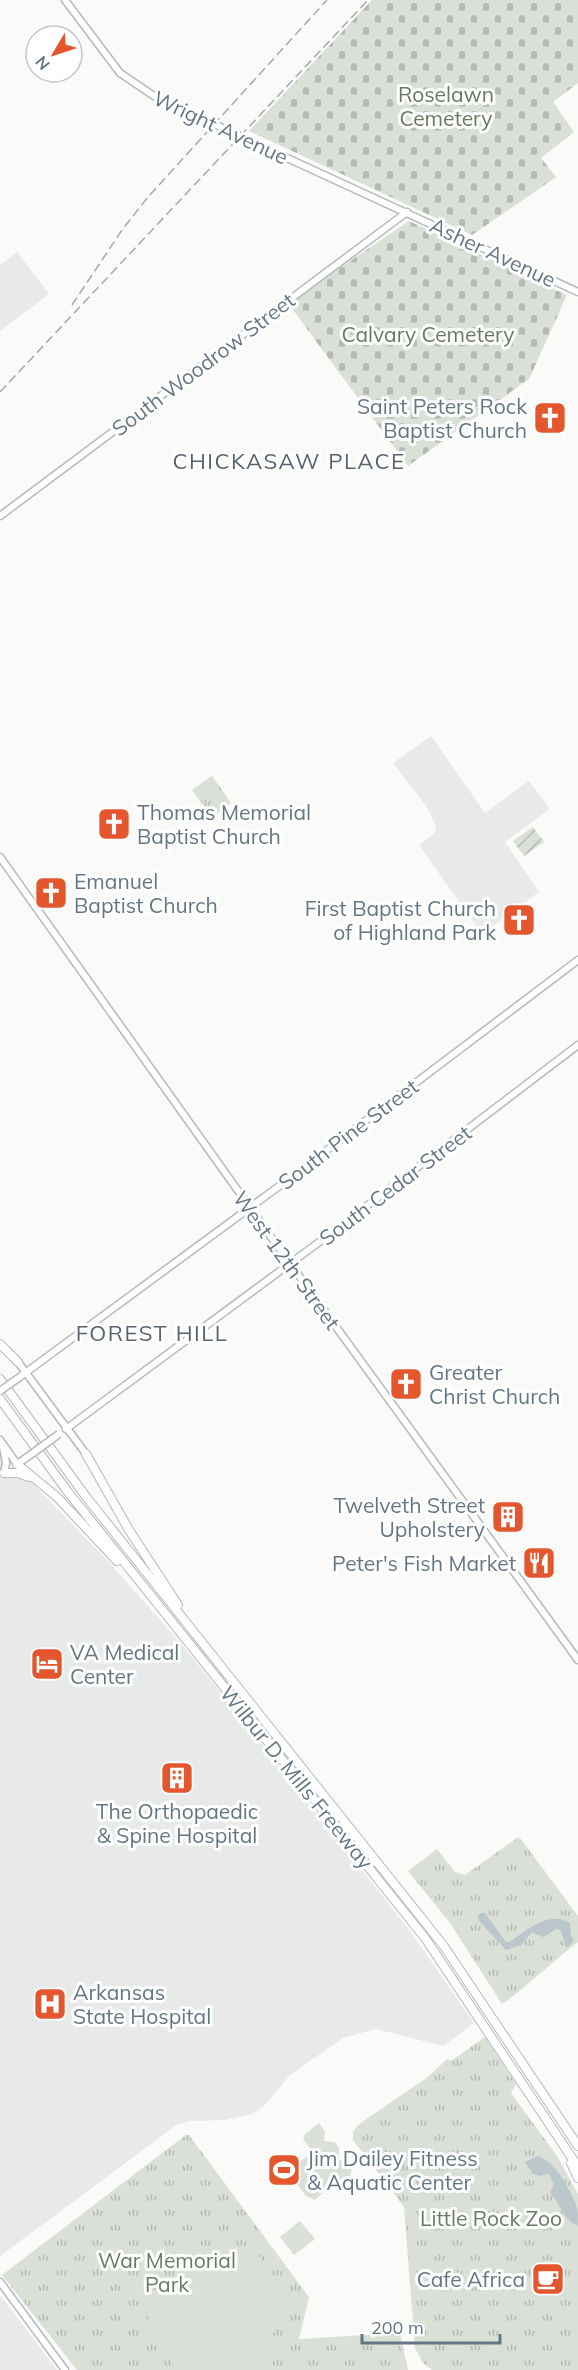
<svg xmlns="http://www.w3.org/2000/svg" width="578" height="2370" font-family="Mulish,sans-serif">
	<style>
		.built { fill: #e8e9e9 }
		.cemetery { fill: url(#cemetery-stones) }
		.park { fill: url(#park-tufts) }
		.garden { fill: url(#garden-furrows) }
		.pitch { fill: #dadfd7 }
		.water { fill: #bbc7cb }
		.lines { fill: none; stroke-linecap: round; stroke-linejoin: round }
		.secondary-casing { stroke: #b3babf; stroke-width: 9 }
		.motorway-casing { stroke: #b4b9bd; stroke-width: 10 }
		.secondary { stroke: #fff; stroke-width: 6 }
		.motorway { stroke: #fff; stroke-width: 8 }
		.rail { stroke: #a2aab0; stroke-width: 1.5; stroke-dasharray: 9 4.5; stroke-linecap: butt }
		.secondary-bridge-casing { stroke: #b3babf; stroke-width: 9; stroke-linecap: butt }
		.secondary-bridge { stroke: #fff; stroke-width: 6 }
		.labels { text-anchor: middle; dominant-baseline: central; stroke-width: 6; stroke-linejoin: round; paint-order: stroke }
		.park-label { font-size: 21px; fill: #687a64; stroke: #fff }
		.street-label { font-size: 21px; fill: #657683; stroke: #fff }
		.poi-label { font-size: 21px; fill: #657683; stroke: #fff; text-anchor: start }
		.neighbourhood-label { font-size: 22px; letter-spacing: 1.5px; fill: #57646e; stroke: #fff }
	</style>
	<defs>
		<pattern id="cemetery-stones" width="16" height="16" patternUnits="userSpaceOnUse" patternTransform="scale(1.5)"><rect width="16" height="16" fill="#dadfd7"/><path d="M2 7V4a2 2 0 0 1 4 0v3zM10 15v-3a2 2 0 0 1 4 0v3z" fill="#b4b9b4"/></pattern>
		<pattern id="park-tufts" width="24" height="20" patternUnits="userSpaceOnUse" patternTransform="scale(1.5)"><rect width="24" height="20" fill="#dadfd7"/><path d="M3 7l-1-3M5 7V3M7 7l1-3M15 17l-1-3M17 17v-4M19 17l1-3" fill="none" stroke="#b4b9b4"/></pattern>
		<pattern id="garden-furrows" width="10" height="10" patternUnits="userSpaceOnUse" patternTransform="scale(1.5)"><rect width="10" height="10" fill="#dadfd7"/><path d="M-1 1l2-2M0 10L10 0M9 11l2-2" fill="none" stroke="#b4b9b4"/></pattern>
	</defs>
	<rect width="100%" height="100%" fill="#fafaf8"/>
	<g class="built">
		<path d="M17 252 49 294 0 331V265Z"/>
		<path d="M431 736 485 813 529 781 550 809 505 842 539 892 482 934 419 845 434 834 436 829 435 824 427 807 393 763Z"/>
		<path d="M0 1450 107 1560 176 1638 230 1703 410 1931 474 2023 443 2046 376 2029 343 2038 290 2075 264 2106 252 2114 226 2120 191 2121 178 2124 0 2256Z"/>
		<path d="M0 2295 57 2370H0Z"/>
	</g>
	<g class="cemetery">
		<path d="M372 0H578V83L553 102 574 132 541 158 556 177 472 235 249 131Z"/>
		<path d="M409 221 567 295 529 379 408 466 288 303Z"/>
	</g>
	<g class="park">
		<path d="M212 776 231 803 212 817 192 790Z"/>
		<path d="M517 1838H520L578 1916V1942C552 1962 529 1985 502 2004L450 1923 408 1871 437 1849 455 1872 465 1875Z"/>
		<path d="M485 2037 516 2084 511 2093 557 2156 578 2194V2370H432L423 2363 415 2348 404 2207 353 2140V2132L358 2125 429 2076 447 2059 451 2061Z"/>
		<path d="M186 2135H189L309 2297 299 2339 400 2333 408 2370H77L2 2275Z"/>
	</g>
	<path class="garden" d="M533 827 544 842 524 856 513 841Z"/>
	<g class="pitch">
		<path d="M319 2123 325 2132 324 2141 335 2142 339 2149V2160L352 2163 350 2180 340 2188 331 2186 315 2200 306 2196 291 2176 293 2167 313 2152 303 2139 305 2134Z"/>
		<path d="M300 2221 315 2239 294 2255 280 2237Z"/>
		<path d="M244 2246 254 2250 288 2294 289 2306 275 2331 264 2341 270 2350 242 2370H236L232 2365 223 2370H178C170 2360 150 2339 148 2328 143 2308 167 2284 179 2274L177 2271 189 2262 191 2265 214 2252Z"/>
	</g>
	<g class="water">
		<path d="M480 1913H485L506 1942H510C525 1930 551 1910 570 1923L571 1935 574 1941 566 1948 561 1931 557 1929 543 1937 532 1932 521 1945 506 1950 479 1921 478 1915Z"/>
		<path d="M538 2156C556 2162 570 2189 577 2207 578 2213 578 2220 578 2226 563 2219 560 2204 550 2192L554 2185 549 2174 540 2176 533 2174 525 2162Z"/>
	</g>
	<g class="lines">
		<defs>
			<g id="secondary">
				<path d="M65 0 120 73 154 96"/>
				<path d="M272 151 578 292"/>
				<path d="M0 516 407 212"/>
				<path d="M0 857 281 1251 578 1660"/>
				<path d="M18 1362 86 1454"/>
				<path d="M17 1379 278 1187 578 960"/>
				<path d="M66 1429 326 1237 578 1045"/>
				<path d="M0 1440 17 1464 26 1458"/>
				<path d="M3 1447 6 1463 4 1473"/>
				<path d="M0 2282 65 2370"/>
			</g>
			<g id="motorway">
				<path d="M0 1344 18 1362"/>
				<path d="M0 1379 87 1498 443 1945 578 2146"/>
				<path d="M0 1399 68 1492 425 1938 578 2167"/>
				<path d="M86 1454 129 1530 178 1605"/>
				<path d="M17 1464 57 1497 117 1561"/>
				<path d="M4 1473H18L29 1477"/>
				<path d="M571 2163 578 2178"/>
			</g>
		</defs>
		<use href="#secondary" class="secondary-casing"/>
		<use href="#motorway" class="motorway-casing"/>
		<use href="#secondary" class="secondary"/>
		<use href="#motorway" class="motorway"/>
		<g class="rail">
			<path d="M72 305 122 230 148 197 327 0"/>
			<path d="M0 392 368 0"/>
		</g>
		<defs>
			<g id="secondary-bridge">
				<path d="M154 96 272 151"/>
				<path d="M0 1391 17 1379"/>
				<path d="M26 1458 59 1434"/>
			</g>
		</defs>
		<use href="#secondary-bridge" class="secondary-bridge-casing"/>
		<use href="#secondary-bridge" class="secondary-bridge"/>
	</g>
	<defs>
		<symbol id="church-square" viewBox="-11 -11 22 22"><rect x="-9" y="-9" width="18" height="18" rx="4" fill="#e4572e" stroke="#fff"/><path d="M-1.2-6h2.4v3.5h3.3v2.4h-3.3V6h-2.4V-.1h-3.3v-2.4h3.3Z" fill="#fff"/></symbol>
		<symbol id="building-square" viewBox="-11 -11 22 22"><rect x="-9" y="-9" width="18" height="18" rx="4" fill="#e4572e" stroke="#fff"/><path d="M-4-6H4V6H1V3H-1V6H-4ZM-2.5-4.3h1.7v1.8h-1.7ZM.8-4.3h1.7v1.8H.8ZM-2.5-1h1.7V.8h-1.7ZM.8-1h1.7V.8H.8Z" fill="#fff"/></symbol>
		<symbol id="restaurant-square" viewBox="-11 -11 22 22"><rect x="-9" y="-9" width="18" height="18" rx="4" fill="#e4572e" stroke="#fff"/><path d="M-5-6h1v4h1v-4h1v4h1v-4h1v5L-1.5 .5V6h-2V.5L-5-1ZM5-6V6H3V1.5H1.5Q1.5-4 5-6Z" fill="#fff"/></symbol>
		<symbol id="hotel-square" viewBox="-11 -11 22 22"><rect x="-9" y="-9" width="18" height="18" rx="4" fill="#e4572e" stroke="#fff"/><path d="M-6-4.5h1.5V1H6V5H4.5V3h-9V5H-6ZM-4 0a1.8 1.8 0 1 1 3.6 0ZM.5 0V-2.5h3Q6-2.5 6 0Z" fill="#fff"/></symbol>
		<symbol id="hospital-square" viewBox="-11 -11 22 22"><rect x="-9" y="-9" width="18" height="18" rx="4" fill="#e4572e" stroke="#fff"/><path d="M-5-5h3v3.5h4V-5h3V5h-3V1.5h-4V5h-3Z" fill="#fff"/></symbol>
		<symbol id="stadium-square" viewBox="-11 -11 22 22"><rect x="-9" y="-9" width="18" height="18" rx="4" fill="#e4572e" stroke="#fff"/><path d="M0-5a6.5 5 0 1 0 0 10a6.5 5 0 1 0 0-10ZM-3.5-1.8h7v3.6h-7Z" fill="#fff"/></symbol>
		<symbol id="cafe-square" viewBox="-11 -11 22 22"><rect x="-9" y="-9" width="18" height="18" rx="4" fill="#e4572e" stroke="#fff"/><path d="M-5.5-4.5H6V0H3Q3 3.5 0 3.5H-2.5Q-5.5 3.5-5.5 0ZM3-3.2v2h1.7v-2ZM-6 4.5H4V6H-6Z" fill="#fff"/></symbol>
	</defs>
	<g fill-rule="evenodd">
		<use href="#church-square" x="531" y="399" width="38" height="38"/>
		<use href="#church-square" x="95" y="805" width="38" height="38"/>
		<use href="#church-square" x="32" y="874" width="38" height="38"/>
		<use href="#church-square" x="500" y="901" width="38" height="38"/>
		<use href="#church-square" x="387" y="1365" width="38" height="38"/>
		<use href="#building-square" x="489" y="1498" width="38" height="38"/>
		<use href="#restaurant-square" x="520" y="1544" width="38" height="38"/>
		<use href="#hotel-square" x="28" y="1645" width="38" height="38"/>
		<use href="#building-square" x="158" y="1759" width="38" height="38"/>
		<use href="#hospital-square" x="31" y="1985" width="38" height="38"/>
		<use href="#stadium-square" x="265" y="2151" width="38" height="38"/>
		<use href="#cafe-square" x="529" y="2260" width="38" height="38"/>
	</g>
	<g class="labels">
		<g class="park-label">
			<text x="446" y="94">Roselawn<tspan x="446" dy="24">Cemetery</tspan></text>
			<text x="428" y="334">Calvary Cemetery</text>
			<text x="491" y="2218">Little Rock Zoo</text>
			<text x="167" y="2260">War Memorial<tspan x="167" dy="24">Park</tspan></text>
		</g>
		<g class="street-label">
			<text transform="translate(221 127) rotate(25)">Wright Avenue</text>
			<text transform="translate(493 252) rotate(25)">Asher Avenue</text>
			<text transform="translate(203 364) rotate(-37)">South Woodrow Street</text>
			<text transform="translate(348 1134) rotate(-37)">South Pine Street</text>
			<text transform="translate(395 1185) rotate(-37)">South Cedar Street</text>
			<text transform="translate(287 1260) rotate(54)">West 12th Street</text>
			<text transform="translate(297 1777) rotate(51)">Wilbur D. Mills Freeway</text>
		</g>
		<g class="poi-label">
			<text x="527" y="406" text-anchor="end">Saint Peters Rock<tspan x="527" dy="24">Baptist Church</tspan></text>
			<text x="137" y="812">Thomas Memorial<tspan x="137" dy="24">Baptist Church</tspan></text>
			<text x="74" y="881">Emanuel<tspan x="74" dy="24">Baptist Church</tspan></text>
			<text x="496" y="908" text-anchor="end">First Baptist Church<tspan x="496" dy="24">of Highland Park</tspan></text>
			<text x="429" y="1372">Greater<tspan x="429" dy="24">Christ Church</tspan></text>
			<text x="485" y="1505" text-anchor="end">Twelveth Street<tspan x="485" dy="24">Upholstery</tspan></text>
			<text x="516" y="1563" text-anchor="end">Peter's Fish Market</text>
			<text x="70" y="1652">VA Medical<tspan x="70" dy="24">Center</tspan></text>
			<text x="177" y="1811" text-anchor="middle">The Orthopaedic<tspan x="177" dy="24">&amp; Spine Hospital</tspan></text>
			<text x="73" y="1992">Arkansas<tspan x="73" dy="24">State Hospital</tspan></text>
			<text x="307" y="2158">Jim Dailey Fitness<tspan x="307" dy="24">&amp; Aquatic Center</tspan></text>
			<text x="525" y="2279" text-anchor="end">Cafe Africa</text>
		</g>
		<g class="neighbourhood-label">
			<text x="289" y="461">CHICKASAW PLACE</text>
			<text x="152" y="1333">FOREST HILL</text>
		</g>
	</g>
	<g transform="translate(54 54) rotate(231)"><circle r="28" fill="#ffffff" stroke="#c1c8cd" stroke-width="1.5"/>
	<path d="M0-4.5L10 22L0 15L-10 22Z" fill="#e4572e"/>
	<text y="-9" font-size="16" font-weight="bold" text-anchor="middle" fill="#657683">N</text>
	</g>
	<path d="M362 2334v9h138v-9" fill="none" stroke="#657683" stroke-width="3"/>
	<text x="371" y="2334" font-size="18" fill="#657683" stroke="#ffffff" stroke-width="4.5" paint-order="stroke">200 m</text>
</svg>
